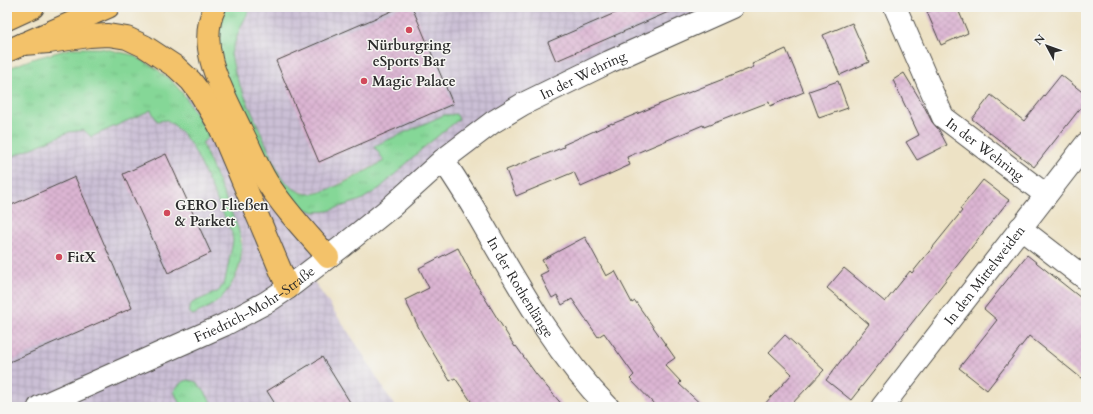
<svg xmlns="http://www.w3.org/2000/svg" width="1093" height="414" font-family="Cardo,serif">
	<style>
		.industrial { fill: url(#industrial-grid) }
		.grass { fill: url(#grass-tufts); stroke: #588161 }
		.building { fill: url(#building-cross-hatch) }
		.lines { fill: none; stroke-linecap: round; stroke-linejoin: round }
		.minor-casing { stroke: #484642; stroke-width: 24 }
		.highway-casing { stroke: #484642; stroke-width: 24 }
		.minor { stroke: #fff; stroke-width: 22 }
		.highway { stroke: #f3c26a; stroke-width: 22 }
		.poi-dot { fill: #d1495b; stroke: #f6f6f2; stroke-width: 1.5 }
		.labels { text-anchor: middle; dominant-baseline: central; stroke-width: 3; stroke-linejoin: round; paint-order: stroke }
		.poi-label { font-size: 14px; font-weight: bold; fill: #2b2b2b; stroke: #f6f6f2; text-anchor: start }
		.street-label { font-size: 14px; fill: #2b2b2b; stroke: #f6f6f2 }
	</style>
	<defs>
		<pattern id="industrial-grid" width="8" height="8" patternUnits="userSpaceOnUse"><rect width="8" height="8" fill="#cbbfd5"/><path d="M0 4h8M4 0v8" fill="none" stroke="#aea4b7"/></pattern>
		<pattern id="grass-tufts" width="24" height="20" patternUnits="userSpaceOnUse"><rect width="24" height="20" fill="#85d797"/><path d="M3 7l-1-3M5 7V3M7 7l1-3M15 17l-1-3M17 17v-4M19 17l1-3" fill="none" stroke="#73b982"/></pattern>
		<pattern id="building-cross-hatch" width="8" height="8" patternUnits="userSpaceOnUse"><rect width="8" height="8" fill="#dcb5d3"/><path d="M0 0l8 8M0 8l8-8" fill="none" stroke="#bd9cb5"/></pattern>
	</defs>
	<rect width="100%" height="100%" fill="#f6f6f2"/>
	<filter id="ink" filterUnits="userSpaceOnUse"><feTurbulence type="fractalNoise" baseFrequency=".025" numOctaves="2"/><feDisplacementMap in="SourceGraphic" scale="8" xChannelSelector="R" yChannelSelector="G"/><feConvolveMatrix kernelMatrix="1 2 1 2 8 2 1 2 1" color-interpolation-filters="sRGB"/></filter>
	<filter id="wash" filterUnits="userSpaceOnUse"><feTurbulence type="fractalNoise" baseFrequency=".012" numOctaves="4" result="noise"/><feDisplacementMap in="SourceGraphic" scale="16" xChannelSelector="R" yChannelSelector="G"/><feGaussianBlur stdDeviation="0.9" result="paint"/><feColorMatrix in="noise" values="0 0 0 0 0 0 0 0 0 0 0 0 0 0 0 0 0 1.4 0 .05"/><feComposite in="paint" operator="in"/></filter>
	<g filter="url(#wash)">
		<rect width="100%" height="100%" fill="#ede2c5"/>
		<path class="industrial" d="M251 7H738L524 105 311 277 359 348 395 407H214L205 392 174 391 181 407H7V159L69 132 84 130 91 137 151 110 174 125 184 135 193 147 231 230 233 241 225 281 219 291 192 303 189 308 190 313 216 303 232 284 239 270 242 254V240L238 228 202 142 209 135 184 96 224 78 295 205 314 212 328 211 361 200 459 119 374 146 385 160 328 190 309 194 293 189 280 176 234 74 231 53 241 26Z"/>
		<g class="grass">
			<path d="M224 7H251L241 26 231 53 235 74 280 176C288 184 296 193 308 194 327 195 367 170 384 161L374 146 444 115 456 114 459 119 423 148 380 188 361 200 328 211 314 212 295 205 288 199 224 78 215 43Z"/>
			<path d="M73 48H101L133 55 154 67 173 82 184 95 209 136 202 143 238 228C245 252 241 272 226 292 223 296 219 301 215 303 209 308 201 311 193 315L190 313 189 308 192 303 219 291 225 281 233 241 231 230C223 214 216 198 209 182 197 156 191 137 167 120L157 121 151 110 91 137 84 130 69 132 7 159V69L32 59Z"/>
			<path d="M188 380 196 382 205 392 214 407H181L174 391C178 385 181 382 188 380Z"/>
		</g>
		<g id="blocks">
			<g class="building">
				<path d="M401 7H412L453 104 319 162 276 61Z"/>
				<path d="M629 7H680L556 61 548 42Z"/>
				<path d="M938 7H957L968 33 941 45 927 12Z"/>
				<path d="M852 23 869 62 840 75 823 35Z"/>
				<path d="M786 49 804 92 770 106 769 102 704 127 703 125 627 157 630 165 581 187 574 172 516 196 506 170 564 147 563 145 612 123V124L675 98 754 67 752 64Z"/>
				<path d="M904 73 924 106 932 122 939 130 947 145 917 160 906 142 919 135 893 80Z"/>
				<path d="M1061 75 1086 95V101L1034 167 972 119 991 95 1024 121Z"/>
				<path d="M838 81 848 108 819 118 809 91Z"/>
				<path d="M166 154 211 253 168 273 123 174Z"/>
				<path d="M75 177 132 308 7 363V207Z"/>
				<path d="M983 180 1009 200 851 400 826 380 869 324 827 288 844 268 885 302 910 271 912 273 962 211 960 209Z"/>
				<path d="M585 237 606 276 615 271 632 303 635 301 675 358 665 365 681 382 679 384 704 407H657L630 379 634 375 604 333 598 337 572 299 562 305 557 295 552 298 540 275 548 271 542 260Z"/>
				<path d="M458 248 478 287 515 347 516 346 536 374 564 407H475L455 378 450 381 423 336 405 300 429 288 419 268Z"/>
				<path d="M1027 255 1086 302V382L1029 336 987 390 959 368 997 320 984 309Z"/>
				<path d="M785 335 824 370 789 407H762L792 374 769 352Z"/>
				<path d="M322 357 353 407H277L267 391Z"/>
			</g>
		</g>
	</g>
	<g filter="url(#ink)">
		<use href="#blocks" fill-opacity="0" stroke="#484642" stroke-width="1"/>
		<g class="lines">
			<defs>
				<g id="minor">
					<path id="s1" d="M895 7 943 117 1046 195"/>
					<path id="s2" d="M443 160C455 178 467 196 477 214 516 281 553 351 608 407"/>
					<path d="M1020 228 1086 279"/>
					<path id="s3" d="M39 407 224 325 267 302 288 288 344 245 391 207 443 160 493 122 523 104 609 62 732 7"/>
					<path id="s4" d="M882 407 1086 144"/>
				</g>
				<g id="highway">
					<path d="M215 7C195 48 224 93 241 130 250 147 257 166 267 182 284 209 307 233 328 257"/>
					<path d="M7 19 33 7"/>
					<path d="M23 44 49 42 89 36 108 35 127 38 144 46 176 67 191 81 200 93 219 125 288 288"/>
					<path d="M7 51 108 7"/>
				</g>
			</defs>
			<use href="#minor" class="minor-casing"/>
			<use href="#highway" class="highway-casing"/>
			<use href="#minor" class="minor"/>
			<use href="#highway" class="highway"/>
		</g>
	</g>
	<g class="poi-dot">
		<circle cx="409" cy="30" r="4"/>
		<circle cx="364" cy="81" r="4"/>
		<circle cx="167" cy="213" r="4"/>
		<circle cx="59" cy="257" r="4"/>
	</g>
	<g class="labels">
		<g class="poi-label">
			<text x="409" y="45" text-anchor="middle">Nürburgring<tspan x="409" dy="16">eSports Bar</tspan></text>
			<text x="372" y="81">Magic Palace</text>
			<text x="175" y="205">GERO Fließen<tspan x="175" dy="16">&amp; Parkett</tspan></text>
			<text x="67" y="257">FitX</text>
		</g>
		<g class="street-label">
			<text stroke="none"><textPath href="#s3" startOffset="642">In der Wehring</textPath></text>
			<text stroke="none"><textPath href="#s1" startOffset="173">In der Wehring</textPath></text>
			<text stroke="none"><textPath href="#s4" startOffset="167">In den Mittelweiden</textPath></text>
			<text stroke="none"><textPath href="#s2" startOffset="149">In der Rothenlänge</textPath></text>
			<text stroke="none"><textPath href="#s3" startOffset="239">Friedrich-Mohr-Straße</textPath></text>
		</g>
	</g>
	<rect width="1093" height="414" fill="none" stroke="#f6f6f2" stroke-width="24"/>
	<g transform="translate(1047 46) rotate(311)" stroke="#f6f6f2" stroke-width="3" paint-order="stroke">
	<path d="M0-3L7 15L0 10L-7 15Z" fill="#2b2b2b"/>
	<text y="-6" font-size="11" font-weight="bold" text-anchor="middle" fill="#2b2b2b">N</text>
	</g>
</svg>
